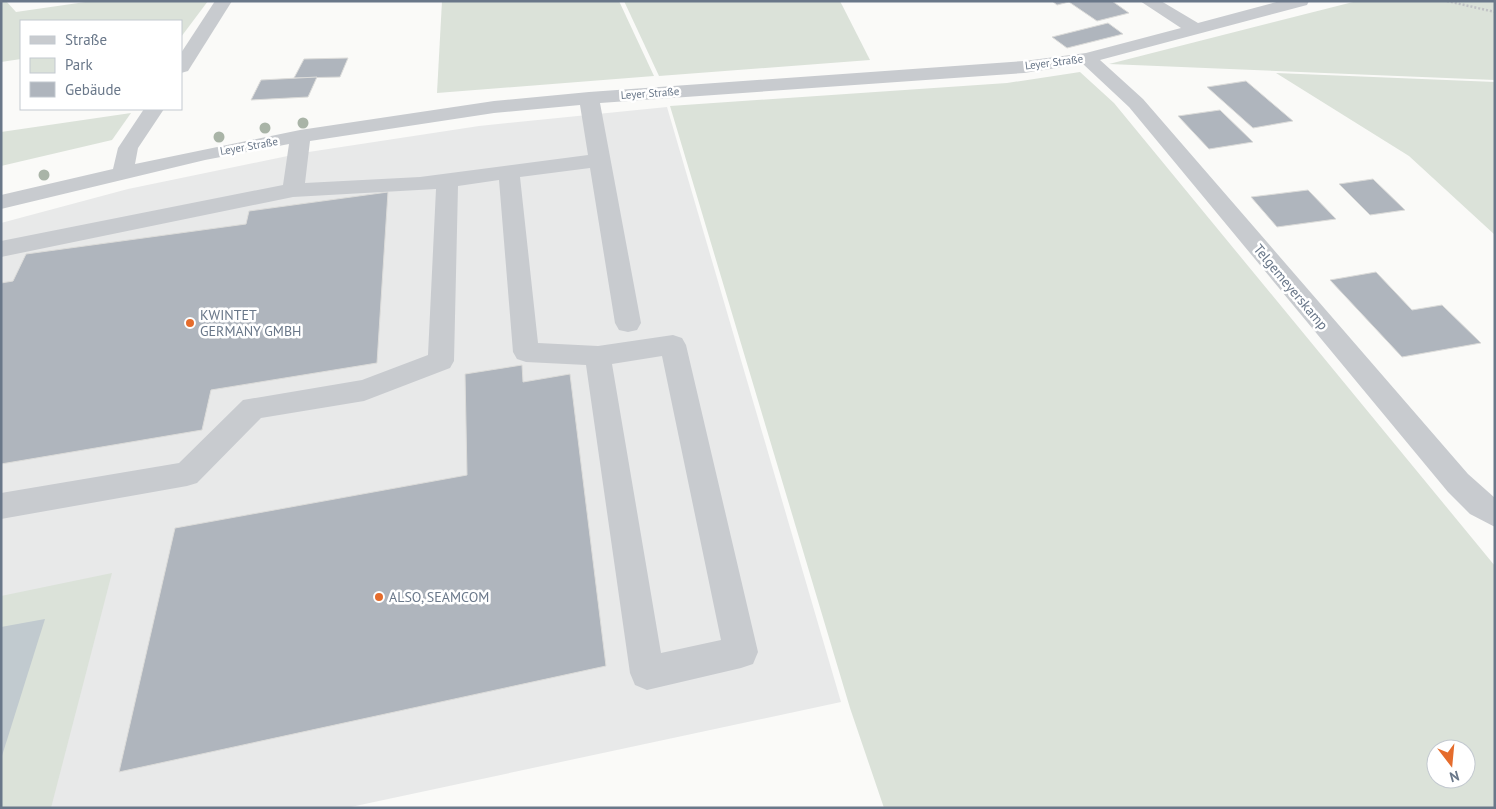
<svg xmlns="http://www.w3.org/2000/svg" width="1496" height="809" font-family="'PT Sans',sans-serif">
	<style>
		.built { fill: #e8e9e9 }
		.green { fill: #dbe2d9; fill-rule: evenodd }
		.water { fill: #c1cacf }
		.building { fill: #afb5bd; stroke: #dcdcda }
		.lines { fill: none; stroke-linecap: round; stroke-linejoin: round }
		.path { stroke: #c0c2c5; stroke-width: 2.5; stroke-dasharray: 2 2; stroke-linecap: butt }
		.minor { fill: #c8cbcf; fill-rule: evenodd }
		.tree { fill: #a9b4a7 }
		.poi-dot { fill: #e56c2c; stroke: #fff; stroke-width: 2 }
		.labels { text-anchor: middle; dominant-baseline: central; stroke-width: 5; stroke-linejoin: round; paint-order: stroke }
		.far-street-label { font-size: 11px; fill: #697789; stroke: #fff }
		.street-label { font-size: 14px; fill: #697789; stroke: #fff }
		.poi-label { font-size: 14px; fill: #697789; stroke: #fff; text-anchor: start }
	</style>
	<rect width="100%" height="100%" fill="#fafaf8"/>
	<path class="built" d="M667 107 841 702 346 808H1V223L128 189 302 153 479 126Z"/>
	<g class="green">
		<path d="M1 1H6L16 12 92 1H208L181 37V21H21V59L1 62Z"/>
		<path d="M442 1H619L654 76 437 93Z"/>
		<path d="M624 1H840L870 60 659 76Z"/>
		<path d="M1357 1H1495V80L1109 64Z"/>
		<path d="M1080 72 1114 103 1495 566V808H884L850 708 670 106 1007 83ZM1436 749H1466V779H1436Z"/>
		<path d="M1276 73 1495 82V235L1409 156Z"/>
		<path d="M131 113 112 140 1 166V132Z"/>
		<path d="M112 573 51 808H1V596Z"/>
	</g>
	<path class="water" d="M45 619 1 759V627Z"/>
	<g class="building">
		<path d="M1052 1H1112L1129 13 1097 21 1069 2 1057 5Z"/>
		<path d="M1108 23 1123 34 1067 48 1052 37Z"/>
		<path d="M348 58 340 77 294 78 304 59Z"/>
		<path d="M317 77 308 97 251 100 261 80Z"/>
		<path d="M1246 81 1293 121 1253 128 1207 87Z"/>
		<path d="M1220 110 1253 142 1209 149 1178 116Z"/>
		<path d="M1373 179 1405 210 1370 215 1339 184Z"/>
		<path d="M1308 190 1336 219 1277 227 1251 197Z"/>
		<path d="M388 192 377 363 211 390 202 430 1 464V283L13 281 26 254 246 224 249 211Z"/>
		<path d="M1376 272 1412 310 1442 305 1481 343 1402 357 1330 280Z"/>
		<path d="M522 365 523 382 570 374 606 666 119 772 175 528 467 475 465 374Z"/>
	</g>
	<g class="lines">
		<path class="path" d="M1447 1 1495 12"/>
		<g class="minor">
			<path d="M215 1H232L188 71 181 73V53Z"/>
			<path d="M1140 1H1161L1198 23 1280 1H1309L1307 5 1100 60 1143 99 1468 474 1495 498V527L1470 514 1448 492 1129 107 1083 64 1024 73 600 103 641 323 637 330 628 332 619 330 615 323 590 168 520 177 538 343 598 346 673 335 682 338 686 345 758 652 753 664 741 668 647 690 635 685 630 673 586 365 526 362 517 359 513 352 499 180 458 186 454 361 450 368 364 401 261 418 197 483 187 486 1 519V493L179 463 243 400 362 380 428 355 436 189 293 197 1 257V241L283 185 289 144 205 160 1 209V195L113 169 118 148 144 109H164L138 148 135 164 300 130 494 101 589 92 1024 61 1086 53 1181 28ZM580 105 588 155 420 177 305 183 310 141 494 113ZM662 356 721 640 661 653 612 364Z"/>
		</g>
	</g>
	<g class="tree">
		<circle cx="303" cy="123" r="5.5"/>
		<circle cx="265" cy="128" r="5.5"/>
		<circle cx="219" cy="137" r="5.5"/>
		<circle cx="44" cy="175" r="5.5"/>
	</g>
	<g class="poi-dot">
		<circle cx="190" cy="323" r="5"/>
		<circle cx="379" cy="597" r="5"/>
	</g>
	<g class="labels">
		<g class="far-street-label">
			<text transform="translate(1054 62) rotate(-7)">Leyer Straße</text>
			<text transform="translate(650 93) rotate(-4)">Leyer Straße</text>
			<text transform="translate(249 146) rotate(-10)">Leyer Straße</text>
		</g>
		<g class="street-label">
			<text transform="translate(1291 287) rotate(50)">Telgemeyerskamp</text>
		</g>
		<g class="poi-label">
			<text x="200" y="315">KWINTET<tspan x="200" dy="16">GERMANY GMBH</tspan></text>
			<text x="389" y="597">ALSO, SEAMCOM</text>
		</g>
	</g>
	<rect width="1496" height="809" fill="none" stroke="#697789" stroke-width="5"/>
	<rect x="20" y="20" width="162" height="90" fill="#ffffff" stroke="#c3c9d0"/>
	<rect x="30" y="36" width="25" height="8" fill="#c8cbcf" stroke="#c3c9d0"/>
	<text x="65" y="45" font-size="15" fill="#697789">Straße</text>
	<rect x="30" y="58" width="25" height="15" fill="#dbe2d9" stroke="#c3c9d0"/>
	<text x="65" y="70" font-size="15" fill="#697789">Park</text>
	<rect x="30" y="82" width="25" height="15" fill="#afb5bd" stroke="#c3c9d0"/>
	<text x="65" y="95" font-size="15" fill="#697789">Gebäude</text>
	<g transform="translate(1451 764) rotate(164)"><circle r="24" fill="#ffffff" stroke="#c3c9d0"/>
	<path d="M0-4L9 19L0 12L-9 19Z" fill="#e56c2c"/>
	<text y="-8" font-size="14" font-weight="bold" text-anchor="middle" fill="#697789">N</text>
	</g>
</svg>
